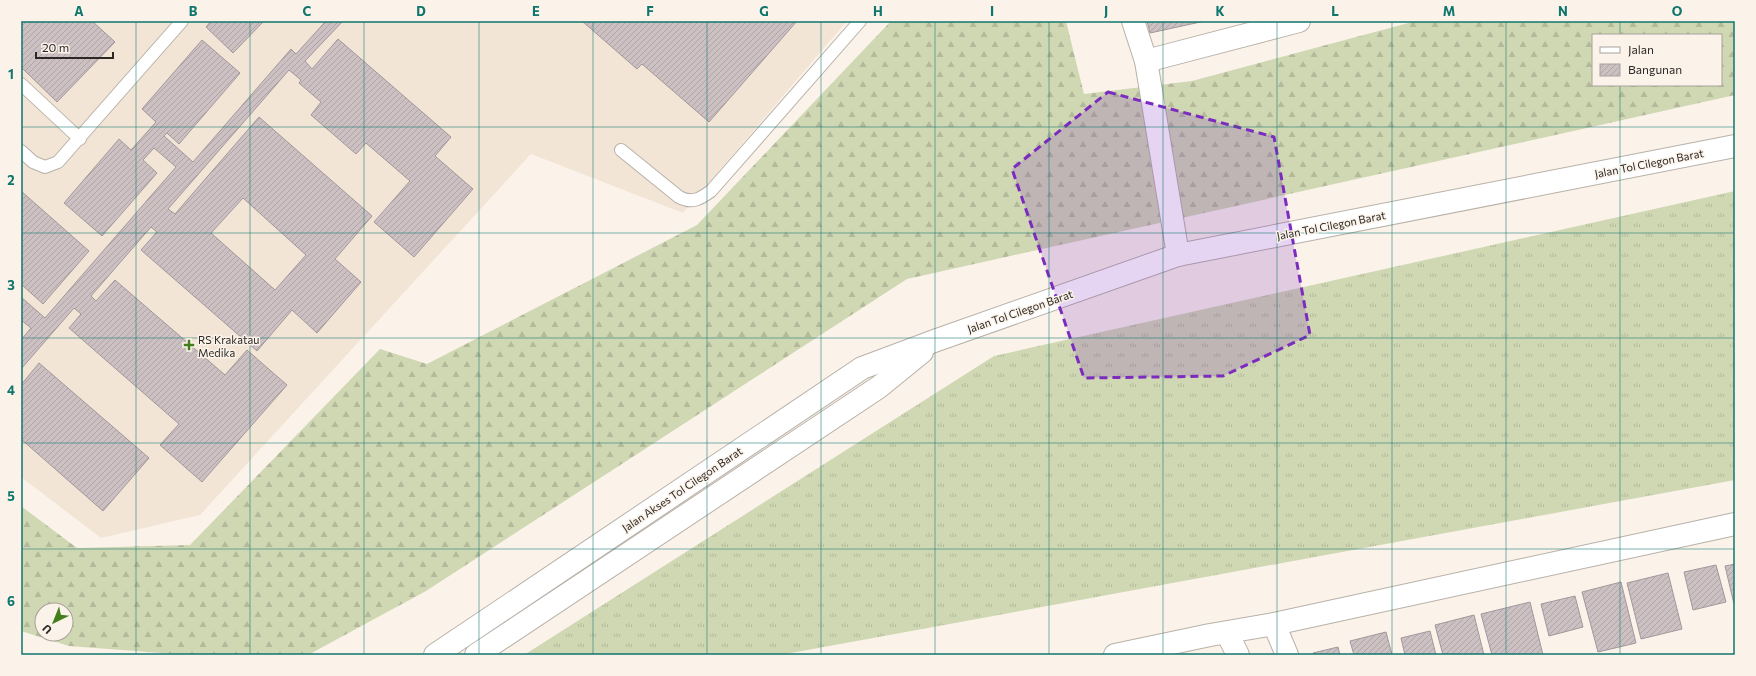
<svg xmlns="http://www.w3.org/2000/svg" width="1756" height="676" font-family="Commissioner,sans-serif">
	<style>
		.built { fill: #f2e5d6 }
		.grass { fill: url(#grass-tufts) }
		.forest { fill: url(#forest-firs); fill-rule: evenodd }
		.building { fill: url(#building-hatch); stroke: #a2979a; fill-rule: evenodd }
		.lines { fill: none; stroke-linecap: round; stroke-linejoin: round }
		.lane-casing { stroke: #b8b1a9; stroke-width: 14 }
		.street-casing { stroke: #b8b1a9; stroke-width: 24 }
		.lane { stroke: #fff; stroke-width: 12 }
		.street { stroke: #fff; stroke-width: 22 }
		.marked { fill: #7b2cbf; fill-opacity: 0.2; stroke: #7b2cbf; stroke-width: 3; stroke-dasharray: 8 5; stroke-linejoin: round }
		.grid { fill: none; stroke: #0f766e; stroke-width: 1; stroke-opacity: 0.55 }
		.poi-dot { fill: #427e19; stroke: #fbf3ea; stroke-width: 1.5 }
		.labels { text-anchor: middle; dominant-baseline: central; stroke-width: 3; stroke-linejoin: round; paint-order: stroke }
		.street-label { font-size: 11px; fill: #2b2825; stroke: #fbf3ea }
		.poi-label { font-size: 11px; fill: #2b2825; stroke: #fbf3ea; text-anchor: start }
		.neatline { fill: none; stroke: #0f766e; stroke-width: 1.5 }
		.grid-label { font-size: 13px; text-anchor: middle; font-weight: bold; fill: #0f766e }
	</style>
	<defs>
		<pattern id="grass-tufts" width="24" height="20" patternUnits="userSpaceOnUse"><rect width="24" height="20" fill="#d0d8b3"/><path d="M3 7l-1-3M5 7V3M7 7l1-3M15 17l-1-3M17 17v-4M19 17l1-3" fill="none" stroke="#b3b99a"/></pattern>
		<pattern id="forest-firs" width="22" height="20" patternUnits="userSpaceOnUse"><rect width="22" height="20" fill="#d0d8b3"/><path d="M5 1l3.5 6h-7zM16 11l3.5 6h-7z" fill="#b3b99a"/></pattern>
		<pattern id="building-hatch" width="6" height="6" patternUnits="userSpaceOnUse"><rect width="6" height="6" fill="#ccc0c3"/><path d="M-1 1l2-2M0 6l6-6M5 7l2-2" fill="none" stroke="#afa5a7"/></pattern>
	</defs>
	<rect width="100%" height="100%" fill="#fbf3ea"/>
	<path class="built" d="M21 21H847L683 213 531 154 200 515 101 538 21 477Z"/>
	<path class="grass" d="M1735 191V480L780 655H524L994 356Z"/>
	<path class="forest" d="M891 21H1066L1084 94 1192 81 1416 21H1735V95L907 279 426 591 308 655H187L69 646 21 631V506L77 548 190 545 380 349 427 364 697 225ZM1593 35H1721V85H1593ZM42 610H66V634H42Z"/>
	<g class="building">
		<path d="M21 21H92L115 42 57 102 21 67Z"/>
		<path d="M211 21H264L233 53 206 27Z"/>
		<path d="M326 21H343L305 61 312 69 338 39 451 137 435 156 473 189 414 257 374 222 410 181 366 143 356 154 311 115 321 102 299 83 301 80 289 70 168 209 175 214 259 117 372 216 335 259 361 282 317 333 292 310 257 351 141 250 157 232 151 227 91 296 96 301 115 280 225 375 247 350 287 385 202 482 160 445 179 424 69 328 81 314 74 308 21 369V340L31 328 21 320V297L45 318 176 167 154 148 143 160 157 173 102 236 64 203 119 139 131 150 156 122 142 109 202 40 240 73 179 144 167 133 164 136 193 162 291 49 296 54ZM243 198 306 255 275 290 211 233Z"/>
		<path d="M582 21H797L709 122 642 64 637 69Z"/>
		<path d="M1147 21H1205L1150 33Z"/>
		<path d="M21 191 89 251 43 304 21 284Z"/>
		<path d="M39 363 149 458 103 511 21 439V385Z"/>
		<path d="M1735 564V603L1734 604 1725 566Z"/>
		<path d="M1716 565 1726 602 1693 610 1684 572Z"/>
		<path d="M1668 573 1682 629 1641 639 1627 583Z"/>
		<path d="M1621 582 1636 643 1598 652 1582 592Z"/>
		<path d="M1575 596 1583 627 1549 636 1541 604Z"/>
		<path d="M1530 602 1543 655H1492L1481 614Z"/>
		<path d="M1474 615 1484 655H1443L1435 625Z"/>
		<path d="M1430 631 1436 655H1405L1401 638Z"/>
		<path d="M1386 632 1392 655H1354L1350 641Z"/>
		<path d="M1338 647 1340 655H1314L1313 653Z"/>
	</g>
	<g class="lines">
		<defs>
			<g id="lane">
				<path d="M21 84 80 139"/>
				<path d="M621 150 679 197C692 204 700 199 711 191L860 21"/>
				<path d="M21 151 33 162 45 167 58 162 182 21"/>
			</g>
			<g id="street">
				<path d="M1133 21 1146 61 1178 255"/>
				<path d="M1146 61 1299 21"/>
				<path d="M1274 624 1287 655"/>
				<path d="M1227 633 1238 655"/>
				<path d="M435 655 862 368 937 340 1178 255 1735 146"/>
				<path d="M476 655 879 387 922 352"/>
				<path d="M1115 655 1210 635 1274 624 1735 524"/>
			</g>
		</defs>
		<use href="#lane" class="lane-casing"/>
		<use href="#street" class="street-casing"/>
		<use href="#lane" class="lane"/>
		<use href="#street" class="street"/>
	</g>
	<path class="marked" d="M1108 92 1274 137 1310 335 1223 376 1084 378 1012 169Z"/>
	<path class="grid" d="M136 21V655M250 21V655M364 21V655M479 21V655M593 21V655M707 21V655M821 21V655M935 21V655M1049 21V655M1163 21V655M1277 21V655M1392 21V655M1506 21V655M1620 21V35M1620 85V655M21 127H1735M21 233H1735M21 338H1735M21 443H1735M21 549H1735"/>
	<path class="poi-dot" d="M187 339h4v4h4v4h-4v4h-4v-4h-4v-4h4z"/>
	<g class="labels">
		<g class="street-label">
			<text transform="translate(1649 163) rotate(-11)">Jalan Tol Cilegon Barat</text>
			<text transform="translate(1331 225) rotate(-11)">Jalan Tol Cilegon Barat</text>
			<text transform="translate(1020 311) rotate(-19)">Jalan Tol Cilegon Barat</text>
			<text transform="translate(682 489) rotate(-34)">Jalan Akses Tol Cilegon Barat</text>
		</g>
		<g class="poi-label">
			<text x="198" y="339">RS Krakatau<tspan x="198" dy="13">Medika</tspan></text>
		</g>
	</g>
	<rect width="1756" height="676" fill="none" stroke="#fbf3ea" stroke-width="44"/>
	<rect x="1592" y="34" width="130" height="52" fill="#fbf3ea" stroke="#a8a29b"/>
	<rect x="1600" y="47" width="20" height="6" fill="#ffffff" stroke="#a8a29b"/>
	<text x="1628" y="54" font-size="12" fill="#2b2825">Jalan</text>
	<rect x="1600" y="64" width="20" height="12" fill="url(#building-hatch)" stroke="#a8a29b"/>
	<text x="1628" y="74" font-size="12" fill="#2b2825">Bangunan</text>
	<g transform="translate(54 622) rotate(223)"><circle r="19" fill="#fbf3ea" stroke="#a8a29b"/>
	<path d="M0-3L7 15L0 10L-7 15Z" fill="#427e19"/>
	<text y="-6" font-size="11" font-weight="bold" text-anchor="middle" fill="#2b2825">U</text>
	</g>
	<path d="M36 52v6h77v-6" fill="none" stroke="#2b2825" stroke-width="2"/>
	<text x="42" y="52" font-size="12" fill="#2b2825" stroke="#fbf3ea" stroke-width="3" paint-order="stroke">20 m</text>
	<rect x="22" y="22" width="1712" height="632" class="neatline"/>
	<g class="grid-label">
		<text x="79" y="16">A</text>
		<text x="193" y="16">B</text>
		<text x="307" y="16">C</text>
		<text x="421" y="16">D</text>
		<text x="536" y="16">E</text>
		<text x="650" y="16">F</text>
		<text x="764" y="16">G</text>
		<text x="878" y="16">H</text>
		<text x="992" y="16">I</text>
		<text x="1106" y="16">J</text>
		<text x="1220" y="16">K</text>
		<text x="1335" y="16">L</text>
		<text x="1449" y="16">M</text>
		<text x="1563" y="16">N</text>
		<text x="1677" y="16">O</text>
		<text x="11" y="79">1</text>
		<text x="11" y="185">2</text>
		<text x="11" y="290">3</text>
		<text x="11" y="395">4</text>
		<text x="11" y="501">5</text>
		<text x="11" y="606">6</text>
	</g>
</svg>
